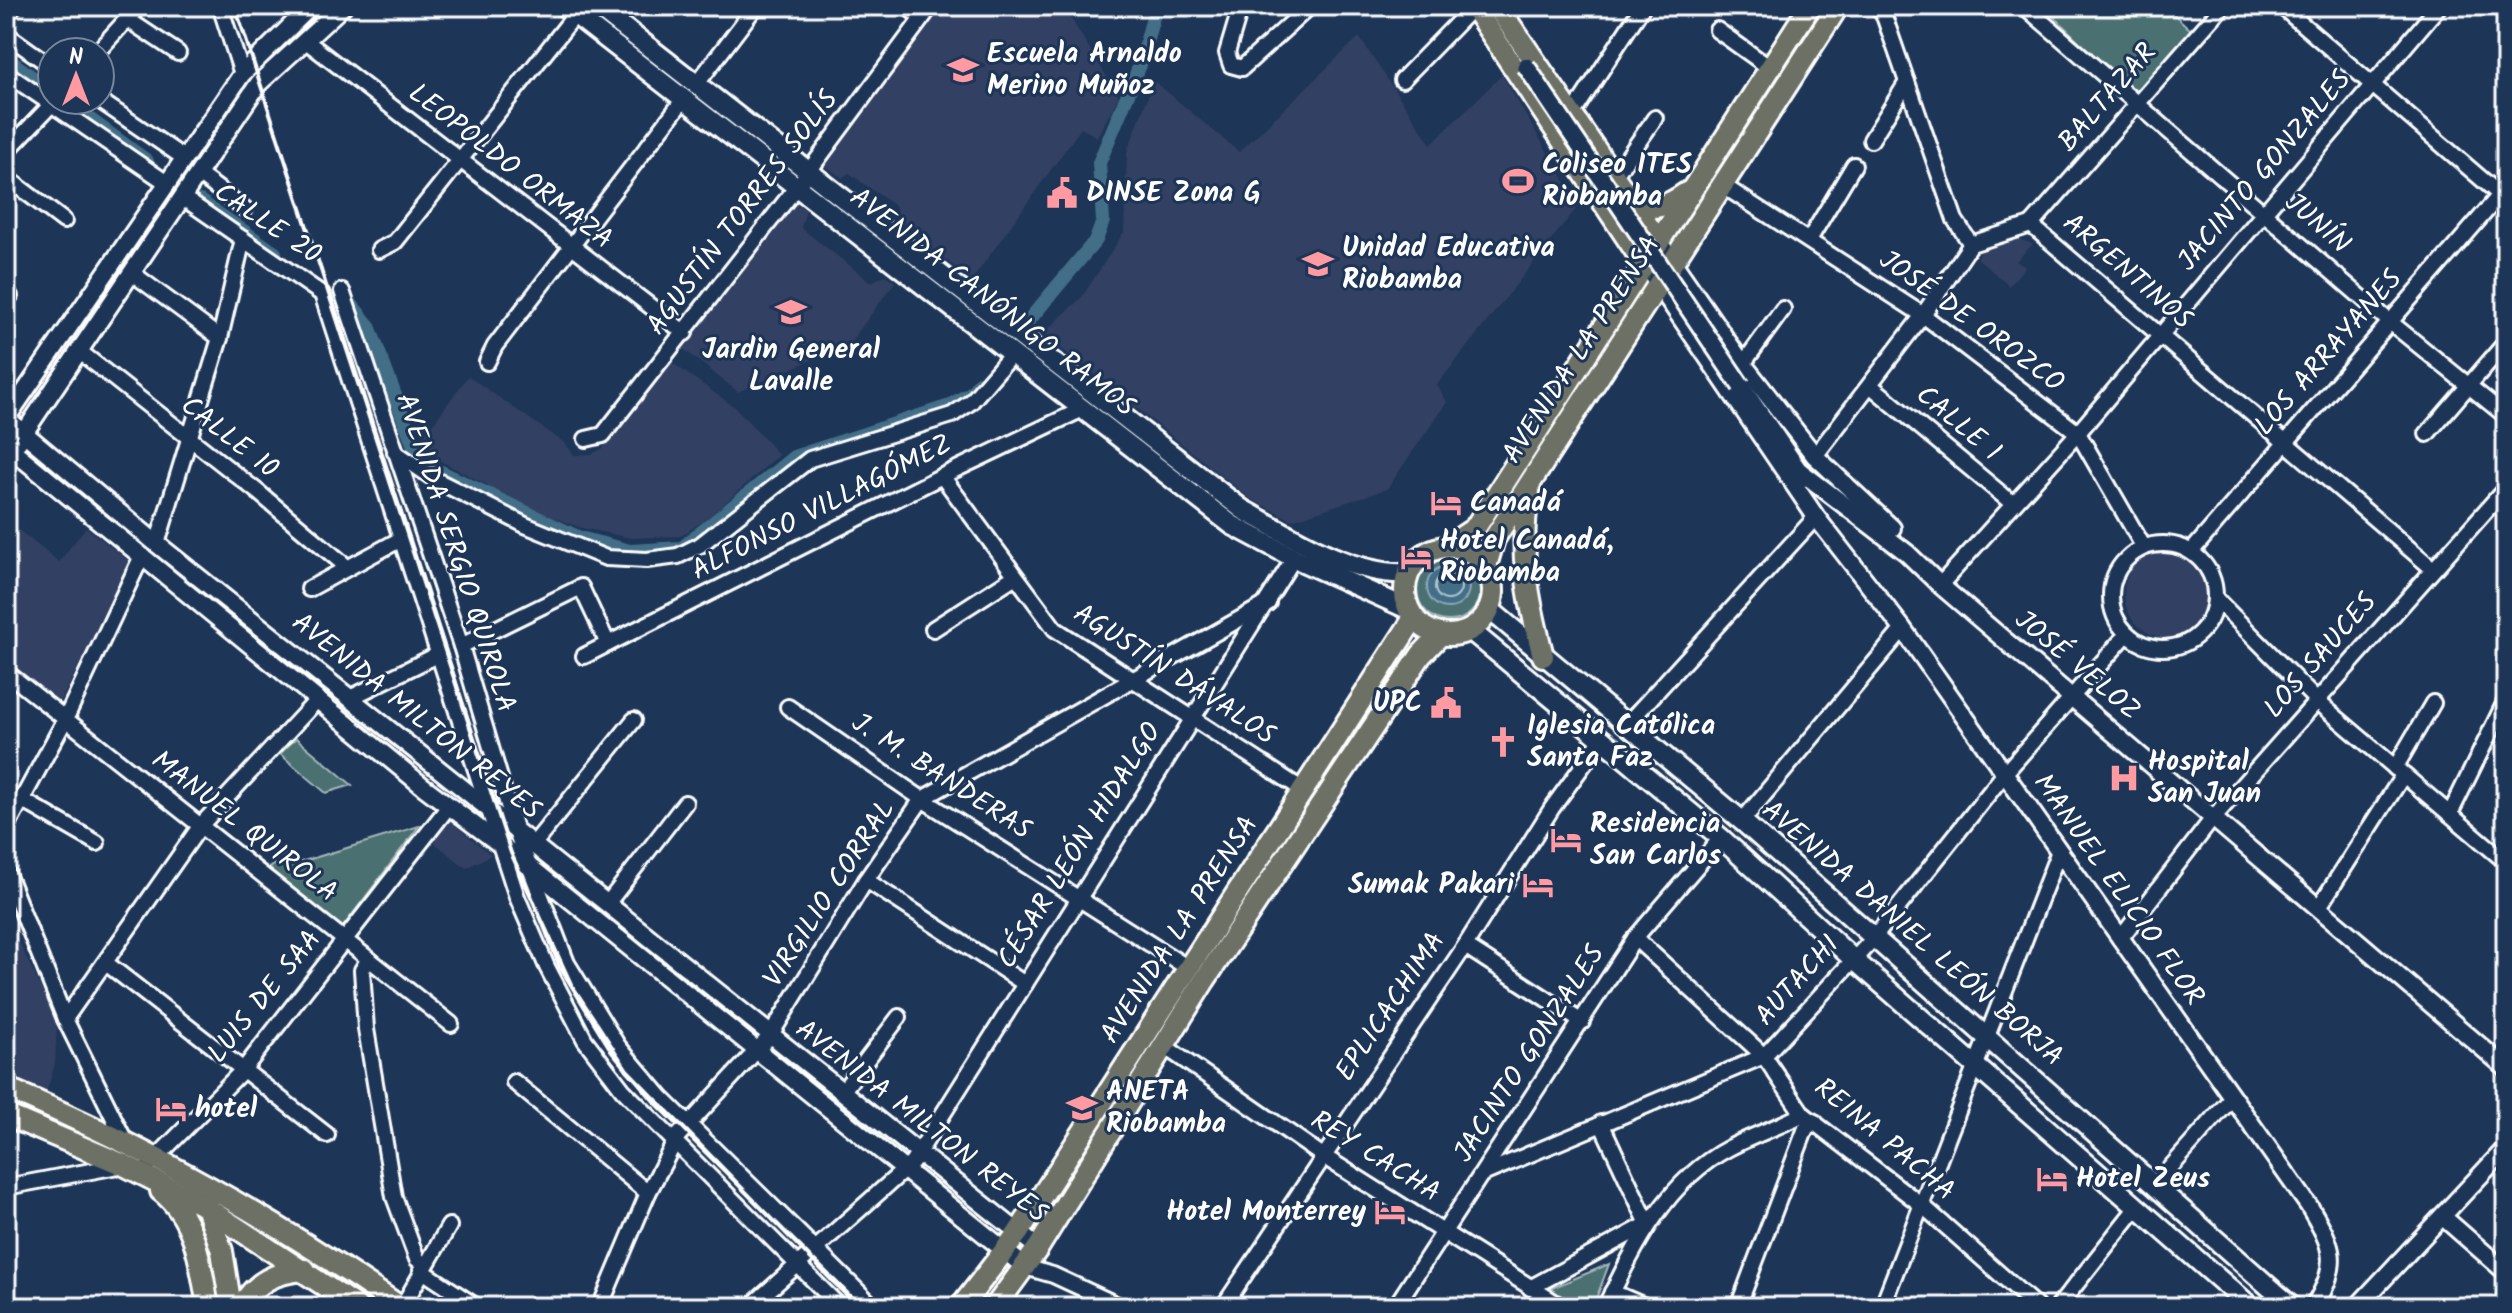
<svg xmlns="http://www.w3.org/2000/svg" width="2512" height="1313" font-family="Kalam,sans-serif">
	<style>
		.built { fill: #304163 }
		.green { fill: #4b7072; stroke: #a5b8b8; stroke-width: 2 }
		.water { fill: #426e88; stroke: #8ea8b8; stroke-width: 2 }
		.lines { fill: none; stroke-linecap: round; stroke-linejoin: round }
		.shore { stroke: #b3c5cf; stroke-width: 2 }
		.canal { stroke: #426e88; stroke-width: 14 }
		.minor-casing { stroke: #fff; stroke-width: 20 }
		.tertiary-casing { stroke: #fff; stroke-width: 22 }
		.secondary-casing { stroke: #fff; stroke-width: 24 }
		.primary-casing { stroke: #fff; stroke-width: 26 }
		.minor { stroke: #1d3557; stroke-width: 14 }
		.tertiary { stroke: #1d3557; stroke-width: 16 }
		.secondary { stroke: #1d3557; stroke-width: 18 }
		.primary { stroke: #6c7065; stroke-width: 20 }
		.rail { stroke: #fff; stroke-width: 4 }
		.tertiary-bridge-casing { stroke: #fff; stroke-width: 22; stroke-linecap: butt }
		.tertiary-bridge { stroke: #1d3557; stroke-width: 16 }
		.labels { text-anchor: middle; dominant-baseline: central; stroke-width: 6; stroke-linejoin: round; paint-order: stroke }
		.poi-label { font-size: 28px; font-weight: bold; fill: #fff; stroke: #1d3557; text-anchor: start }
		.street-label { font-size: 28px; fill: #fff; stroke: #1d3557 }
	</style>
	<rect width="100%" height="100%" fill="#1d3557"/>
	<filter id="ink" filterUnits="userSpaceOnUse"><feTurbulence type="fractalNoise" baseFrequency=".0125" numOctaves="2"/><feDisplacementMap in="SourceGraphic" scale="16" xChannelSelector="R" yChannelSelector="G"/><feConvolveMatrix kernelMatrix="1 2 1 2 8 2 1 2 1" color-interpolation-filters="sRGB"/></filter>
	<g filter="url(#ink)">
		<g class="built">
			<path d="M944 6H1063L1119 96 1097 137 1081 128 972 280 897 223 896 207 849 173 842 178 823 164Z"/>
			<path d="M1359 37 1431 144 1502 75 1579 205 1437 385 1447 402 1387 489 1292 520 1251 499 1043 334 1082 297 1124 232 1127 152 1154 81 1239 152Z"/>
			<path d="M795 203 806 210 801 228 871 282 885 275 895 282 850 343 738 392 682 348Z"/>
			<path d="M2012 237 2033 244 2016 261 2025 267 2009 286 1977 258 1983 248Z"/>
			<path d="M671 362 736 408 779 455 709 517 681 536 631 538 582 528 544 514 423 452 421 440 468 376 566 444 574 455 592 454 603 448Z"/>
			<path d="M6 520 59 562 86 527 131 563 58 706 6 663Z"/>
			<circle cx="2169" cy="593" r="45"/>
			<path d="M448 820H449L491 855 466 868 432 841Z"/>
			<path d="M18 940 57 1021 55 1064 46 1093 6 1075V946Z"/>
		</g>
		<g class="green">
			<path d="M2043 6H2165L2192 31 2136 97Z"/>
			<circle cx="1449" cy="589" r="32"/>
			<path d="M296 738 352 785 326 793 280 754Z"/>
			<path d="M419 826 342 928 268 870 286 854 294 864Z"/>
			<path d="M1609 1264 1593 1307H1571L1547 1290Z"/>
		</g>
		<circle class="water" cx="1448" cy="587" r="21"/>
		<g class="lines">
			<circle class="shore" cx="1448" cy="587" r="13"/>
			<g class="canal">
				<path d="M6 58 52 92"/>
				<path d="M63 100 147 161"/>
				<path d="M200 201 275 253"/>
				<path d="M350 303 369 326 420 462 580 538 630 551 682 548 794 457 947 407 971 393 979 383"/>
				<path d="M1030 319 1096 240 1103 221 1099 163 1140 65 1156 6"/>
			</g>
			<defs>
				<g id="minor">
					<path d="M220 6 242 74"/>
					<path d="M906 6 922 18"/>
					<path d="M1241 6 1227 53 1231 65 1242 68 1310 6"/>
					<path d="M1877 6 1883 13 1955 220 1971 244"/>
					<path d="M2024 6 2390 322 2506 416"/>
					<path d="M2281 6 2506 200"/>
					<path d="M6 14 14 6"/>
					<path d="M127 19 178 53"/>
					<path d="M1717 30 1770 68"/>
					<path d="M6 34 52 67"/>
					<path d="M306 41 685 333"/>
					<path d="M97 52 139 6"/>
					<path d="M6 73 167 183"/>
					<path d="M1402 80 1474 6"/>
					<path d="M696 85 756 6"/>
					<path d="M99 100 184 158"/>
					<path d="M1572 115 1643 6"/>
					<path d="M1871 140 1907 82"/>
					<path d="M6 152 50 106"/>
					<path d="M198 174 245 209"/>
					<path d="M6 177 64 221"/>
					<path d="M1614 177 1655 118"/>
					<path d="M1722 185 1923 315 2078 433 2143 546"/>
					<path d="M182 197 322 294 517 897 547 967 585 1040 623 1090 840 1307"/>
					<path d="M2031 225 2432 568"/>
					<path d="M2031 225 2223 6"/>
					<path d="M1809 240 1854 165"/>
					<path d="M1971 244 2031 225"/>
					<path d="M379 250 395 242 575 15"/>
					<path d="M132 273 220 338"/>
					<path d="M342 291 461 646 516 832 567 963 618 1046 661 1097 874 1307"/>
					<path d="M6 294 10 296"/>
					<path d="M79 351 258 492 347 567"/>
					<path d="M487 362 495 346 684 99"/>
					<path d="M1743 364 1783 309"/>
					<path d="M1870 385 2012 503"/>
					<path d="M2427 434 2506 342"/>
					<path d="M586 439 603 435 809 171 931 6"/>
					<path d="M395 452 436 480 525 525 606 558 647 560 678 556 700 545 810 459 952 415 971 402 1012 354"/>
					<path d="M1815 456 1923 315 1971 244"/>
					<path d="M942 476 1055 629 1303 790"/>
					<circle cx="2163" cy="596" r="52"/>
					<path d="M157 544 220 338 243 239"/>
					<path d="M2191 552 2506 188"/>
					<path d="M1940 585 2078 433 2439 6"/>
					<path d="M309 589 401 539"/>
					<path d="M2216 599 2317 701 2506 862"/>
					<path d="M933 629 1014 577"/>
					<path d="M461 646 581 587 608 644"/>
					<path d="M584 656 942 476 1083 409"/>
					<path d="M6 672 451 1024"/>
					<path d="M350 698 437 655"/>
					<path d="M788 707 922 799 1188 968"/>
					<path d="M1627 724 1816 517"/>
					<path d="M2395 768 2433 703"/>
					<path d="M24 801 97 843"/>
					<path d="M2450 814 2506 700"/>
					<path d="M1742 821 1903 629"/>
					<path d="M6 829 65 720 141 558"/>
					<path d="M533 845 634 720"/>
					<path d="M6 871 65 1019 125 1141"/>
					<path d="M866 880 1025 984"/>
					<path d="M607 904 685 803"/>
					<path d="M2319 907 2402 777"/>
					<path d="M1635 938 1764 1056 1803 1114 1923 1206 2037 1307"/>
					<path d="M2120 939 2213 818 2506 488"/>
					<path d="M1465 946 1582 1022"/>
					<path d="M369 959 362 970 366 1029 394 1197 417 1259 425 1265"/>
					<path d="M106 963 327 1135"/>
					<path d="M65 1019 201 825 318 699"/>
					<path d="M1164 1046 1323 1156 1562 1307"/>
					<path d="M514 1082 648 1193"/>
					<path d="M842 1092 899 1017"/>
					<path d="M1601 1123 1648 1224"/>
					<path d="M149 1165 243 1070 449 806"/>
					<path d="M1485 1173 1764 1056 1873 939 2005 773 2127 634"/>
					<path d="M2155 1185 2231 1099"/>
					<path d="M6 1187 123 1165"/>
					<path d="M1025 1267 1053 1275 1122 1307"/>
					<path d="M421 1270 477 1307"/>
					<path d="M1530 1288 1648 1224"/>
					<path d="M1612 1292 1647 1307"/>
					<path d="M402 1307 449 1226"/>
					<path d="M600 1307 648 1193 678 1136 770 1036 866 880 922 799 1268 603"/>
					<path d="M750 1307 912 1163 1294 558"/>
					<path d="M1223 1307 1465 946 1552 808 1603 738"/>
					<path d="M1395 1307 1635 938 1721 838"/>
					<path d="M1605 1307C1635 1246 1666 1181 1729 1148 1753 1135 1779 1127 1803 1114"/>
					<path d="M1738 1307 1806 1128 1815 1122"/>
					<path d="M1882 1307 2059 851"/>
					<path d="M2058 1307 2137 1207"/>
				</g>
				<g id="tertiary">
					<path d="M1659 242 1743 364 1815 456 1892 528"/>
					<path d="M1645 265 1816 517 1903 629 2309 1206C2334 1248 2340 1262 2314 1307"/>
					<path d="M1741 386 1804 478"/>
					<path d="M6 418 157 544 1038 1248"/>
					<path d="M6 419 242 74 311 6"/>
					<path d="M18 442 259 83 343 6"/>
					<path d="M6 445 424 787 530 867 1025 1267"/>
					<path d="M1800 471 1907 553 1940 585 2506 1068"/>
					<path d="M2443 1217 2506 1272"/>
					<path d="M2357 1307 2506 1148"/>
				</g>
				<g id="secondary">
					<path d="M564 6 1232 525 1294 558 1408 609"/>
					<path d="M596 6 1242 509C1289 535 1354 577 1408 573"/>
					<path d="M1489 609 1742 821 2292 1307"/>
					<path d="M1470 630 1721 838 1852 958 2251 1307"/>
				</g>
				<g id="primary">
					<path d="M1473 6 1645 265"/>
					<path d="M1497 6 1659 242"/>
					<path d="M1632 203C1654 211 1668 206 1686 193"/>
					<path d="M1529 491C1518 549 1528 599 1543 656"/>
					<path d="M1448 546 1475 528 1810 6"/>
					<circle cx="1449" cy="591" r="44"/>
					<path d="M1486 566 1494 539 1838 6"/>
					<path d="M6 1088C151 1150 271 1217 400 1307"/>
					<path d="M6 1115 124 1165 199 1203 357 1307"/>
					<path d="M161 1191C196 1218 201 1266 208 1307"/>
					<path d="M206 1205 222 1251 231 1307"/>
					<path d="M241 1307C256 1281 276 1272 305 1270"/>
					<path d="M961 1307 1018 1233 1414 618"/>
					<path d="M995 1307 1038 1248 1204 981 1421 655 1441 634"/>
				</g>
			</defs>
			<use href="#minor" class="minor-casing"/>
			<use href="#tertiary" class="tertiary-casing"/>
			<use href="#secondary" class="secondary-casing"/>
			<use href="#primary" class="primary-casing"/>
			<use href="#minor" class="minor"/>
			<use href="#tertiary" class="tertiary"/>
			<use href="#secondary" class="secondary"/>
			<use href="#primary" class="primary"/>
			<path class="rail" d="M235 6 511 853 571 984 627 1070 858 1307"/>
			<defs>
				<path id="tertiary-bridge" d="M1526 66 1741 386"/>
			</defs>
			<use href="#tertiary-bridge" class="tertiary-bridge-casing"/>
			<use href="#tertiary-bridge" class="tertiary-bridge"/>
		</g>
	</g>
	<defs>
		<symbol id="school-bare" viewBox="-9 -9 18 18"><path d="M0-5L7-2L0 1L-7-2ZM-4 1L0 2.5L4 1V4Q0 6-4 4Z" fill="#ff9aa2" stroke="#1d3557" stroke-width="2.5" paint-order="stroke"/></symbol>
		<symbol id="stadium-bare" viewBox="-9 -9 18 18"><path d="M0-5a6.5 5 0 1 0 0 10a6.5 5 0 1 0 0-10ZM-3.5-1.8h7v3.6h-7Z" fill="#ff9aa2" stroke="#1d3557" stroke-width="2.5" paint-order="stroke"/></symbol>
		<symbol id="civic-bare" viewBox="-9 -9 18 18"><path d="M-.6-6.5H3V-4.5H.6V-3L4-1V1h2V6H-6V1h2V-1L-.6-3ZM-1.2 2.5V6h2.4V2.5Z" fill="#ff9aa2" stroke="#1d3557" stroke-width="2.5" paint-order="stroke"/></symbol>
		<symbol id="hotel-bare" viewBox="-9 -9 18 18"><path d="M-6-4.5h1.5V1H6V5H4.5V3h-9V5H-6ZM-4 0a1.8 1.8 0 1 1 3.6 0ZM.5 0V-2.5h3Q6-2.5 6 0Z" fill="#ff9aa2" stroke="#1d3557" stroke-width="2.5" paint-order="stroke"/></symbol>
		<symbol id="church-bare" viewBox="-9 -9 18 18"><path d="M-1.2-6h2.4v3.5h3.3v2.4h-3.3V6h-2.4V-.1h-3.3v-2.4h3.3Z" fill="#ff9aa2" stroke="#1d3557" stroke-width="2.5" paint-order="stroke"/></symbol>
		<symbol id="hospital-bare" viewBox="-9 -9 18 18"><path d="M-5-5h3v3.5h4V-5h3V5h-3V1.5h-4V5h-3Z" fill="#ff9aa2" stroke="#1d3557" stroke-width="2.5" paint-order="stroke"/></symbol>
	</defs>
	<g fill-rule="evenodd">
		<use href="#school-bare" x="941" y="48" width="44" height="44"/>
		<use href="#stadium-bare" x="1496" y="159" width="44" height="44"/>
		<use href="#civic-bare" x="1040" y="171" width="44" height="44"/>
		<use href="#school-bare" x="1296" y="242" width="44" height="44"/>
		<use href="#school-bare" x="769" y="290" width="44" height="44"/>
		<use href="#hotel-bare" x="1424" y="481" width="44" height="44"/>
		<use href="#hotel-bare" x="1394" y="535" width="44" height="44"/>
		<use href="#civic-bare" x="1424" y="681" width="44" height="44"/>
		<use href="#church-bare" x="1481" y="720" width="44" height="44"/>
		<use href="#hospital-bare" x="2102" y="756" width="44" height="44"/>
		<use href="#hotel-bare" x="1544" y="818" width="44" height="44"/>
		<use href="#hotel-bare" x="1516" y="863" width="44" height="44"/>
		<use href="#school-bare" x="1060" y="1086" width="44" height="44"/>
		<use href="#hotel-bare" x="149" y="1087" width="44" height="44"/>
		<use href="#hotel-bare" x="2030" y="1157" width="44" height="44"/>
		<use href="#hotel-bare" x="1368" y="1190" width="44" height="44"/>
	</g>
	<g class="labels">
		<g class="poi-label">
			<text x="987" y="54">Escuela Arnaldo<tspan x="987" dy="32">Merino Muñoz</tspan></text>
			<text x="1542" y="165">Coliseo ITES<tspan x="1542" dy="32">Riobamba</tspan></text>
			<text x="1086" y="193">DINSE Zona G</text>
			<text x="1342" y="248">Unidad Educativa<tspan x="1342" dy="32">Riobamba</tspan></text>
			<text x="791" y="350" text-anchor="middle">Jardin General<tspan x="791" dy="32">Lavalle</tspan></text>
			<text x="1470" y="503">Canadá</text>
			<text x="1440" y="541">Hotel Canadá,<tspan x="1440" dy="32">Riobamba</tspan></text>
			<text x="1422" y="703" text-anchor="end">UPC</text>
			<text x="1527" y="726">Iglesia Católica<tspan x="1527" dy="32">Santa Faz</tspan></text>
			<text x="2148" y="762">Hospital<tspan x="2148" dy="32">San Juan</tspan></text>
			<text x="1590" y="824">Residencia<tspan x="1590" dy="32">San Carlos</tspan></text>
			<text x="1514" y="885" text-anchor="end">Sumak Pakari</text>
			<text x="1106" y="1092">ANETA<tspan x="1106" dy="32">Riobamba</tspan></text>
			<text x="195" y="1109">hotel</text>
			<text x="2076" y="1179">Hotel Zeus</text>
			<text x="1366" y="1212" text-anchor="end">Hotel Monterrey</text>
		</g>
		<g class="street-label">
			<text transform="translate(2108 98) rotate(-49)">BALTAZAR</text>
			<text transform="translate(510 167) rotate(38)">LEOPOLDO ORMAZA</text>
			<text transform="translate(2265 171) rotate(-50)">JACINTO GONZALES</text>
			<text transform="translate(743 213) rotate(-53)">AGUSTÍN TORRES SOLÍS</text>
			<text transform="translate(267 224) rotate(34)">CALLE 20</text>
			<text transform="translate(2317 224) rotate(41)">JUNÍN</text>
			<text transform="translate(2127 272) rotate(41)">ARGENTINOS</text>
			<text transform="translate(992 303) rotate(38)">AVENIDA CANÓNIGO RAMOS</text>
			<text transform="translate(1971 322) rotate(36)">JOSÉ DE OROZCO</text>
			<text transform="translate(1582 350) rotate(-57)">AVENIDA LA PRENSA</text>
			<text transform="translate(2329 353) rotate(-49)">LOS ARRAYANES</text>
			<text transform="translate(1958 424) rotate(40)">CALLE 1</text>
			<text transform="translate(229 438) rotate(38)">CALLE 10</text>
			<text transform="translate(822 508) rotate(-27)">ALFONSO VILLAGÓMEZ</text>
			<text transform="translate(455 553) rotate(72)">AVENIDA SERGIO QUIROLA</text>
			<text transform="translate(2321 656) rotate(-49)">LOS SAUCES</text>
			<text transform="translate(2077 666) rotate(40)">JOSÉ VELOZ</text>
			<text transform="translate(1174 675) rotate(33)">AGUSTÍN DÁVALOS</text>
			<text transform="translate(416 717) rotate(39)">AVENIDA MILTON REYES</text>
			<text transform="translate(941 777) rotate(33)">J. M. BANDERAS</text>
			<text transform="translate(244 827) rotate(38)">MANUEL QUIROLA</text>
			<text transform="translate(1080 846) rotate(-58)">CÉSAR LEÓN HIDALGO</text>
			<text transform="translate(2118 890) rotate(55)">MANUEL ELICIO FLOR</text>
			<text transform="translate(830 894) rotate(-57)">VIRGILIO CORRAL</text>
			<text transform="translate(1180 930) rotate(-57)">AVENIDA LA PRENSA</text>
			<text transform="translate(1912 934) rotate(41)">AVENIDA DANIEL LEÓN BORJA</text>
			<text transform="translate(1798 981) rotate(-48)">AUTACHI</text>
			<text transform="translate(265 997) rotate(-51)">LUIS DE SAA</text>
			<text transform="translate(1391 1007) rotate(-56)">EPLICACHIMA</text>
			<text transform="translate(1530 1054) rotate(-57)">JACINTO GONZALES</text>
			<text transform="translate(921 1122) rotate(38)">AVENIDA MILTON REYES</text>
			<text transform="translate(1884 1140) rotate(40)">REINA PACHA</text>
			<text transform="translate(1375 1157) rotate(32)">REY CACHA</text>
		</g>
	</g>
	<rect width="2512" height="1313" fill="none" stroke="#1d3557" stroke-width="32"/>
	<rect x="16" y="16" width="2480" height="1281" fill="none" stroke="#fff" stroke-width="3" filter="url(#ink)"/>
	<g transform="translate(76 76)"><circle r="38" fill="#1d3557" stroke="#77869a" stroke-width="2"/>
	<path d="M0-6L14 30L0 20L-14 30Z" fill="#ff9aa2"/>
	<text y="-12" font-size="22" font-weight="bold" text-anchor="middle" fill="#ffffff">N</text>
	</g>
</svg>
